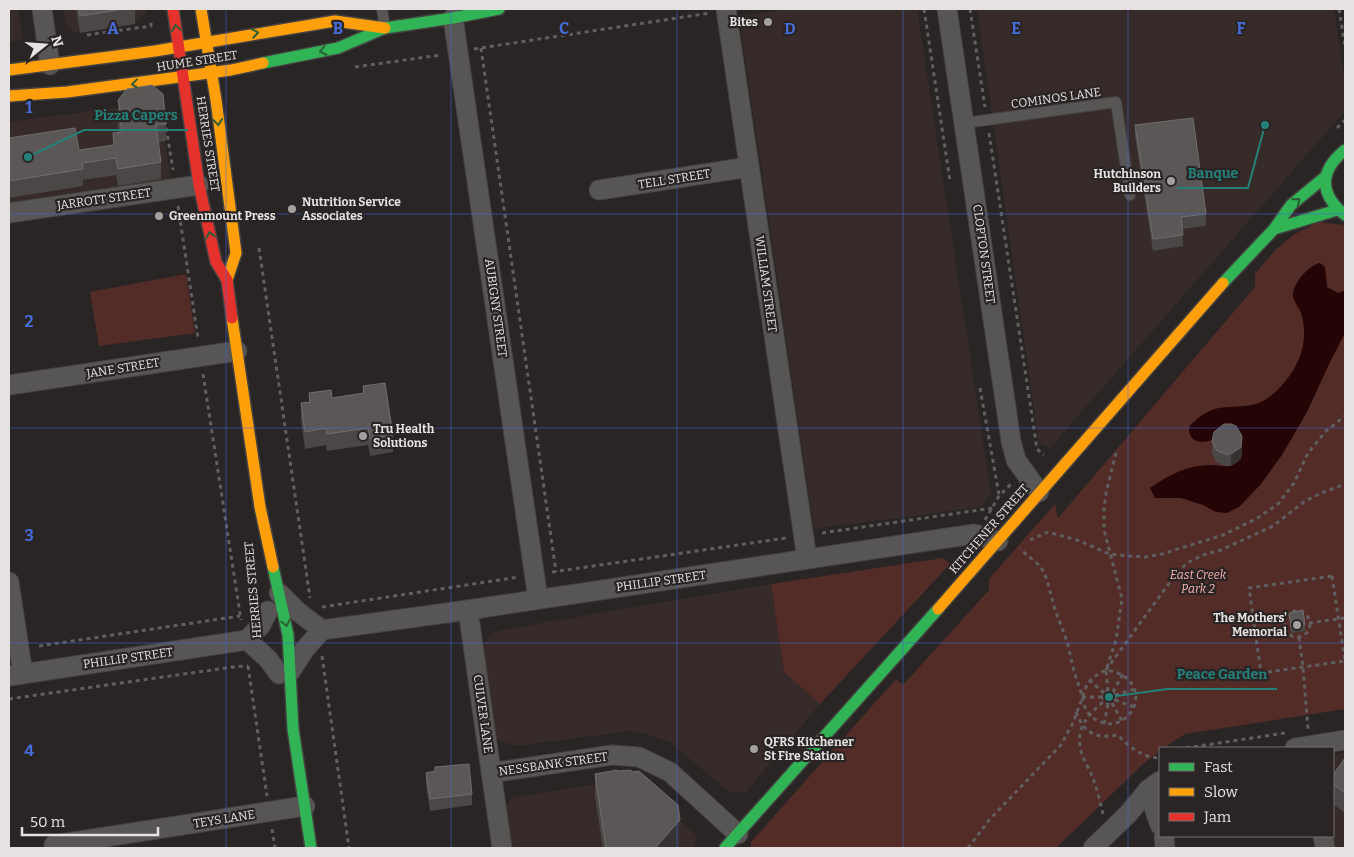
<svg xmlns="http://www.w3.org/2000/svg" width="1354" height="857" font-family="Bitter,serif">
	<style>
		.built { fill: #372b2a }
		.green { fill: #532c28 }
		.water { fill: #240405 }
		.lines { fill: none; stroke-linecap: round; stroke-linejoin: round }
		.lane-casing { stroke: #444141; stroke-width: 12 }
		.street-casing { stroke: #444141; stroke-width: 21 }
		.fast-casing { stroke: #444141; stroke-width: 14 }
		.slow-casing { stroke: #444141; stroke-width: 14 }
		.jam-casing { stroke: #444141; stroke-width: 14 }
		.path { stroke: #605e5e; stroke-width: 3; stroke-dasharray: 4 4; stroke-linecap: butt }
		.lane { stroke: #585555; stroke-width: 10 }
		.street { stroke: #585555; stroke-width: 19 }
		.fast { stroke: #30b455; stroke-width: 11 }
		.slow { stroke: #ff9f0a; stroke-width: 11 }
		.jam { stroke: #e5322d; stroke-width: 11 }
		.wall { fill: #4a4746 }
		.shaded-wall { fill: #363232 }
		.building { fill: #5b5756; stroke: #706d6c }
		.oneway { stroke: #2c5e38 }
		.grid { fill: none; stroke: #456cda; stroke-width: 1; stroke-opacity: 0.55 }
		.poi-dot { fill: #a4a09f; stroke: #2a2424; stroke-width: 2 }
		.labels { text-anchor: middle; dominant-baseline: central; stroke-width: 4.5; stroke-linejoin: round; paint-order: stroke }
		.poi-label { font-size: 12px; font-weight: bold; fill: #e6e2e1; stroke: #2a2424; text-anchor: start }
		.street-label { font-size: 12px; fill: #e6e2e1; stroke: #2a2424 }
		.park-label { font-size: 12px; font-style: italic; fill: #f7b2ab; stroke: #2a2424 }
		.grid-label { font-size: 16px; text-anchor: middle; font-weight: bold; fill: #456cda; stroke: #2a2424; stroke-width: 4.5; stroke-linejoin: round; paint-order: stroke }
		.leader { fill: none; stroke: #24817a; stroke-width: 2 }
		.callout-dot { fill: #24817a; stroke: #2a2424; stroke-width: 2 }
		.callout-label { font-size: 14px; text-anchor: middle; font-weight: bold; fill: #24817a; stroke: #2a2424; stroke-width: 4.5; stroke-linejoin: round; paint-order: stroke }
	</style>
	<rect width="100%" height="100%" fill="#292525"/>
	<g class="built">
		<path d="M9 9H18L23 40 9 42Z"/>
		<path d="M63 9H146V12L135 24 74 33 66 25Z"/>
		<path d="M790 9H917L991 493 981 507 814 529 739 16Z"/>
		<path d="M977 9H1334L1345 84V111L1050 448 1039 444Z"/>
		<path d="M149 103 161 112 171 183 9 203V122Z"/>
		<path d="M771 584 784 672 820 704 746 792H729L671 743 649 735 630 731 517 746 496 740 482 645 493 633 506 629Z"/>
		<path d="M1345 753V848H1330L1328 836H1333V755Z"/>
		<path d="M623 780 640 784 696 835 695 848H511L506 805 513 797Z"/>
	</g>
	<g class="green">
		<path d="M1319 222 1345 225V709L1185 734 1164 748H1160V751L1142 765 1056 848H751V842L896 679 903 685 989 590V579L1055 504 1058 518 1255 287V274L1276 249 1295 234Z"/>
		<path d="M186 274 195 333 99 346 90 292Z"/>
		<path d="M943 558 950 564 820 704 784 672 771 584Z"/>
	</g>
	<path class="water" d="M1320 263 1325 267 1327 287 1338 293 1344 291 1345 289V333L1330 362 1307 412 1282 455 1261 484 1239 507 1227 513 1216 512 1203 505 1181 498H1155L1150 488C1168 475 1188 465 1211 465 1218 465 1227 468 1234 464 1242 461 1243 452 1242 445 1234 443 1224 439 1215 440 1209 440 1203 444 1197 441 1192 439 1189 435 1189 430 1189 425 1192 423 1195 421 1219 398 1240 413 1263 401 1274 395 1283 385 1290 375 1303 357 1308 334 1301 313 1299 308 1294 302 1293 296 1292 284 1310 264 1320 263Z"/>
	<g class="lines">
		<defs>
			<g id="lane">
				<path d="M382 9 385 27"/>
				<path d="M965 123 1116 102 1130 195"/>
			</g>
			<g id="street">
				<path d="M42 9 50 65"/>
				<path d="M726 9 807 559"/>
				<path d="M947 9 1011 441 1016 460 1039 492"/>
				<path d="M453 18 538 599"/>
				<path d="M599 190 749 167"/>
				<path d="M9 213 199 185"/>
				<path d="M9 385 237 351"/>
				<path d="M9 582 23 674"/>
				<path d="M279 593 297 611 322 630"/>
				<path d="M468 610 502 848"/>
				<path d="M247 640 268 659 279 674"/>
				<path d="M290 672 305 649 322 630 468 610 974 534 998 541"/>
				<path d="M9 676 247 640 261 625 268 611"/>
				<path d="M1295 748 1345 740"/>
				<path d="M491 773 612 755 639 757 670 772 738 834"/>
				<path d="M1148 790 1160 825"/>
				<path d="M1164 836 1165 848"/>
				<path d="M1323 836 1325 848"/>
				<path d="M54 845 305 806"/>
				<path d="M1093 848 1128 814 1148 790 1160 781"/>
			</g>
			<g id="fast">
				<path d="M263 63 338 48 385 28 453 18 499 9"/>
				<path d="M1345 150C1319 171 1319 194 1345 215"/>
				<path d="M1274 229 1337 210"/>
				<path d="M1223 283 1274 229 1291 205 1325 177"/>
				<path d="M273 567 288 635 293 729 311 848"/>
				<path d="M725 848 938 609"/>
			</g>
			<g id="slow">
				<path d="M201 9 216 100 236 253 227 280"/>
				<path d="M9 70 155 51 335 21 385 28"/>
				<path d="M9 96 67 92 231 70 263 63"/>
				<path d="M232 318 260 507 273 567"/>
				<path d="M938 609 1223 283"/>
			</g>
			<path id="jam" d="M173 9 199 185 216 262 227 280 232 318"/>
		</defs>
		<use href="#lane" class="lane-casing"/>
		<use href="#street" class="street-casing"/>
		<use href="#fast" class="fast-casing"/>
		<use href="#slow" class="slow-casing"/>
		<use href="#jam" class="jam-casing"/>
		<g class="path">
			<path d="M924 9 950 181"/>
			<path d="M970 9 985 107"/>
			<path d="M1339 9 1345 46"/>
			<path d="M87 35 151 26V22"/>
			<path d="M481 48 556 572"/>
			<path d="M474 49 710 13"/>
			<path d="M355 67 441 55"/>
			<path d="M165 120 173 170"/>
			<path d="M1337 128 1345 120"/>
			<path d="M989 133 1037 449 1044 455"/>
			<path d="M178 206 198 338"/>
			<path d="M259 248 310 598"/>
			<path d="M203 374 241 620"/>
			<path d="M980 388 999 495"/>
			<path d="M985 520 999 496 1012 483"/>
			<path d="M822 533 993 508"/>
			<path d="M1030 540 1048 532 1080 541 1109 554 1129 556 1145 557 1162 554 1223 535 1256 519 1278 504 1294 483 1308 453 1326 431 1345 416"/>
			<path d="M552 572 786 538"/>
			<path d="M1332 576 1345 661 1261 673 1249 588Z"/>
			<path d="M322 607 519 577"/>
			<circle cx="1297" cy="624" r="13"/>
			<path d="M1309 623 1345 618"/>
			<path d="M1299 637 1303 667 1308 729"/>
			<path d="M39 646 240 616"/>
			<path d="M322 656 349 848"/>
			<path d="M248 666 267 796"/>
			<path d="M1106 670 1178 571 1189 562 1203 555 1221 550 1273 526 1305 501 1324 492 1345 484"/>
			<path d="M1089 680 1104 693"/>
			<circle cx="1109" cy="697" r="6"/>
			<path d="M1108 691 1106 670 1116 640 1122 599 1104 530V508L1106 493 1117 449"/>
			<path d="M1113 692 1123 674"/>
			<path d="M1115 695 1135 689"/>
			<path d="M1082 697H1103"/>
			<path d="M9 699 233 667 248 666"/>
			<path d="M1115 700 1134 707"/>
			<path d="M1112 703 1122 721"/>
			<path d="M1076 712C1084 733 1095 739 1118 735 1129 747 1143 758 1160 758"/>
			<path d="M1104 724 1108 704"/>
			<path d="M1186 748 1285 733"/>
			<path d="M1103 814C1100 802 1097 788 1092 776 1089 768 1083 760 1081 751 1075 728 1088 715 1104 701"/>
			<path d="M272 829 275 848"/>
			<path d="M968 848 990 819 1060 746 1072 725 1082 699C1086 683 1091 677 1106 670 1158 678 1133 737 1098 721 1090 717 1084 709 1083 700 1081 690 1077 681 1074 671 1072 663 1070 654 1068 645 1064 632 1058 619 1054 606 1050 593 1048 577 1040 566 1034 560 1026 555 1020 549"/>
		</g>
		<use href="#lane" class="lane"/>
		<use href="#street" class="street"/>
		<use href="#fast" class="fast"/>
		<use href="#slow" class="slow"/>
		<use href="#jam" class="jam"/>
	</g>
	<g class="wall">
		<path d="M76 9H135V24L80 33Z"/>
		<path d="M118 100 166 124V141L158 142 161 162V179L118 186 116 175 83 180V186L9 198V138L79 150 113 145V133H119L118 128Z"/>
		<path d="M1135 125 1206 214V226L1182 229 1183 246 1153 251 1135 136Z"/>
		<path d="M363 386 393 435V452L370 456 368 445 327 451 326 445 305 449 301 420V403L309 402V393L332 398 363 394Z"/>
		<path d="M1212 441 1242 447 1241 459 1231 466H1225L1216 462 1212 453Z"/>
		<path d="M1289 613 1305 625V631L1291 633Z"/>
		<path d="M1345 758V813L1333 804V775Z"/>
		<path d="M618 771 631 772 680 843 675 848H603L595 796V774Z"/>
		<path d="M426 773 472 794V805L430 811 426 784Z"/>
	</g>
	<g class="shaded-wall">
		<path d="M1242 436V447L1241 459 1231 466V454Z"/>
		<path d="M680 820V843L675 848H655Z"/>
	</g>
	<g class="building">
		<path d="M79 9H124L80 16Z"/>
		<path d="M152 85 163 94 166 124 156 125 161 162 118 169 116 158 82 163 83 169 9 181V138L75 128 79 150 114 145 113 133 122 132 118 111H120L118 100 127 89Z"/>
		<path d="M1193 118 1206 214 1181 217 1183 235 1153 239 1135 125Z"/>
		<path d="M385 383 393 435 370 439 368 428 327 434 326 428 305 432 301 403 310 402 309 393 331 390 332 398 364 393 363 386Z"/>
		<path d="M1224 424H1231L1236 426 1242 436 1241 447 1231 454H1225L1216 450 1212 441 1214 432Z"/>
		<path d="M1303 610 1305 625 1291 627 1289 613Z"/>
		<path d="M1345 758V793L1333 784V775Z"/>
		<path d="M469 764 472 794 430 799 426 773 435 771V767Z"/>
		<path d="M617 770 618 771 631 770V772L639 771 678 805 680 820 655 848H606L595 774Z"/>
	</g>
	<defs><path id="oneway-chevron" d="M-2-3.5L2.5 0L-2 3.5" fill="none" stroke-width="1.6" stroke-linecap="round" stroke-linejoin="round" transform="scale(1.25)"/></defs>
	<g class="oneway">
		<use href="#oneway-chevron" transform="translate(176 28) rotate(-98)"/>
		<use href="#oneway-chevron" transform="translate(255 33) rotate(-10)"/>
		<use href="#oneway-chevron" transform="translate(323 51) rotate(168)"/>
		<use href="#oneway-chevron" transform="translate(135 84) rotate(173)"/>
		<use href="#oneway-chevron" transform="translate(218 122) rotate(83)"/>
		<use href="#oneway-chevron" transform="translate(1297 201) rotate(-40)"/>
		<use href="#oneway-chevron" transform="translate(210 235) rotate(-102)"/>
		<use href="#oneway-chevron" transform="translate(286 623) rotate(77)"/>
	</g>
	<path class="grid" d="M226 9V848M451 9V848M677 9V848M903 9V848M1128 9V848M9 214H1345M9 428H1345M9 643H1345"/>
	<g class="poi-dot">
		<circle cx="768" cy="22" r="5"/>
		<circle cx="1171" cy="181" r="5"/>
		<circle cx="292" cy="209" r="5"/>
		<circle cx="159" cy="216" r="5"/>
		<circle cx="363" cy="436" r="5"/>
		<circle cx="1297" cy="625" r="5"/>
		<circle cx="754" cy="749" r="5"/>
	</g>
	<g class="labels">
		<g class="poi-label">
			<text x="758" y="22" text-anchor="end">Bites</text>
			<text x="1161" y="174" text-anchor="end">Hutchinson<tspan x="1161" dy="14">Builders</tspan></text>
			<text x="302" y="202">Nutrition Service<tspan x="302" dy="14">Associates</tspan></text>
			<text x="169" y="216">Greenmount Press</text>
			<text x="373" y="429">Tru Health<tspan x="373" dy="14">Solutions</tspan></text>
			<text x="1287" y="618" text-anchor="end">The Mothers'<tspan x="1287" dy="14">Memorial</tspan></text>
			<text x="764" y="742">QFRS Kitchener<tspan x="764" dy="14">St Fire Station</tspan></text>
		</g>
		<g class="street-label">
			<text transform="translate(197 61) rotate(-9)">HUME STREET</text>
			<text transform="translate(1056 98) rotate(-8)">COMINOS LANE</text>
			<text transform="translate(208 144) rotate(81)">HERRIES STREET</text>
			<text transform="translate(674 179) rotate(-9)">TELL STREET</text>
			<text transform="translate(104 199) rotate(-8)">JARROTT STREET</text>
			<text transform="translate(984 254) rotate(82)">CLOPTON STREET</text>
			<text transform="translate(766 284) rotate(82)">WILLIAM STREET</text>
			<text transform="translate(496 308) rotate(82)">AUBIGNY STREET</text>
			<text transform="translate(123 368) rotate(-9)">JANE STREET</text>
			<text transform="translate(989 529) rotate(-49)">KITCHENER STREET</text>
			<text transform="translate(661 581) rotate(-8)">PHILLIP STREET</text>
			<text transform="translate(253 590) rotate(-95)">HERRIES STREET</text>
			<text transform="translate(128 658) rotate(-8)">PHILLIP STREET</text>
			<text transform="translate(483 714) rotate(82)">CULVER LANE</text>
			<text transform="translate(553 764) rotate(-8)">NESSBANK STREET</text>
			<text transform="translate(224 819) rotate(-9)">TEYS LANE</text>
		</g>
		<g class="park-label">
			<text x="1198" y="575">East Creek<tspan x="1198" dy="14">Park 2</tspan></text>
		</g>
	</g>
	<g class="grid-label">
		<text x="113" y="34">A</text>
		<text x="338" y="34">B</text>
		<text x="564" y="34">C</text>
		<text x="790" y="34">D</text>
		<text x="1016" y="34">E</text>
		<text x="1241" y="34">F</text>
		<text x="29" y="113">1</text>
		<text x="29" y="327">2</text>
		<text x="29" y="541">3</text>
		<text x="29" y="756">4</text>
	</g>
	<path class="leader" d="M28 157L84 130H188M1265 125L1248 188H1177M1109 697L1167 689H1277"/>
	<g class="callout-dot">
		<circle cx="28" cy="157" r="5"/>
		<circle cx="1265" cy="125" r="5"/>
		<circle cx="1109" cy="697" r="5"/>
	</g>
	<g class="callout-label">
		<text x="136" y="120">Pizza Capers</text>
		<text x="1213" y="178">Banque</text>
		<text x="1222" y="679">Peace Garden</text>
	</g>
	<rect width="1354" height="857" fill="none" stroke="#e6e2e1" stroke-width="20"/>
	<rect x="1159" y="747" width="175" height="90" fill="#2a2424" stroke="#757070"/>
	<rect x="1169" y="763" width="25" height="8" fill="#30b455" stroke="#757070"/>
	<text x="1204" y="772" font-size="15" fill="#e6e2e1">Fast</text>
	<rect x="1169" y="788" width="25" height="8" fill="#ff9f0a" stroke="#757070"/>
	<text x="1204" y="797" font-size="15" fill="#e6e2e1">Slow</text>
	<rect x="1169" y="813" width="25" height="8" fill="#e5322d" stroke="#757070"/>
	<text x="1204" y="822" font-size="15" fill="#e6e2e1">Jam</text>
	<g transform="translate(45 45) rotate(73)" stroke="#2a2424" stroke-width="4" paint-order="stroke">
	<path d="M0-4L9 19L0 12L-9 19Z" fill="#e6e2e1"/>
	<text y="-8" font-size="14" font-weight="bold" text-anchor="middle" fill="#e6e2e1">N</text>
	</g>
	<path d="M22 827v8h136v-8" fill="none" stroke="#e6e2e1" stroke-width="2.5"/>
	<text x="30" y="827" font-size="15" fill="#e6e2e1" stroke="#2a2424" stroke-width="4" paint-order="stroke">50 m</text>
</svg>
